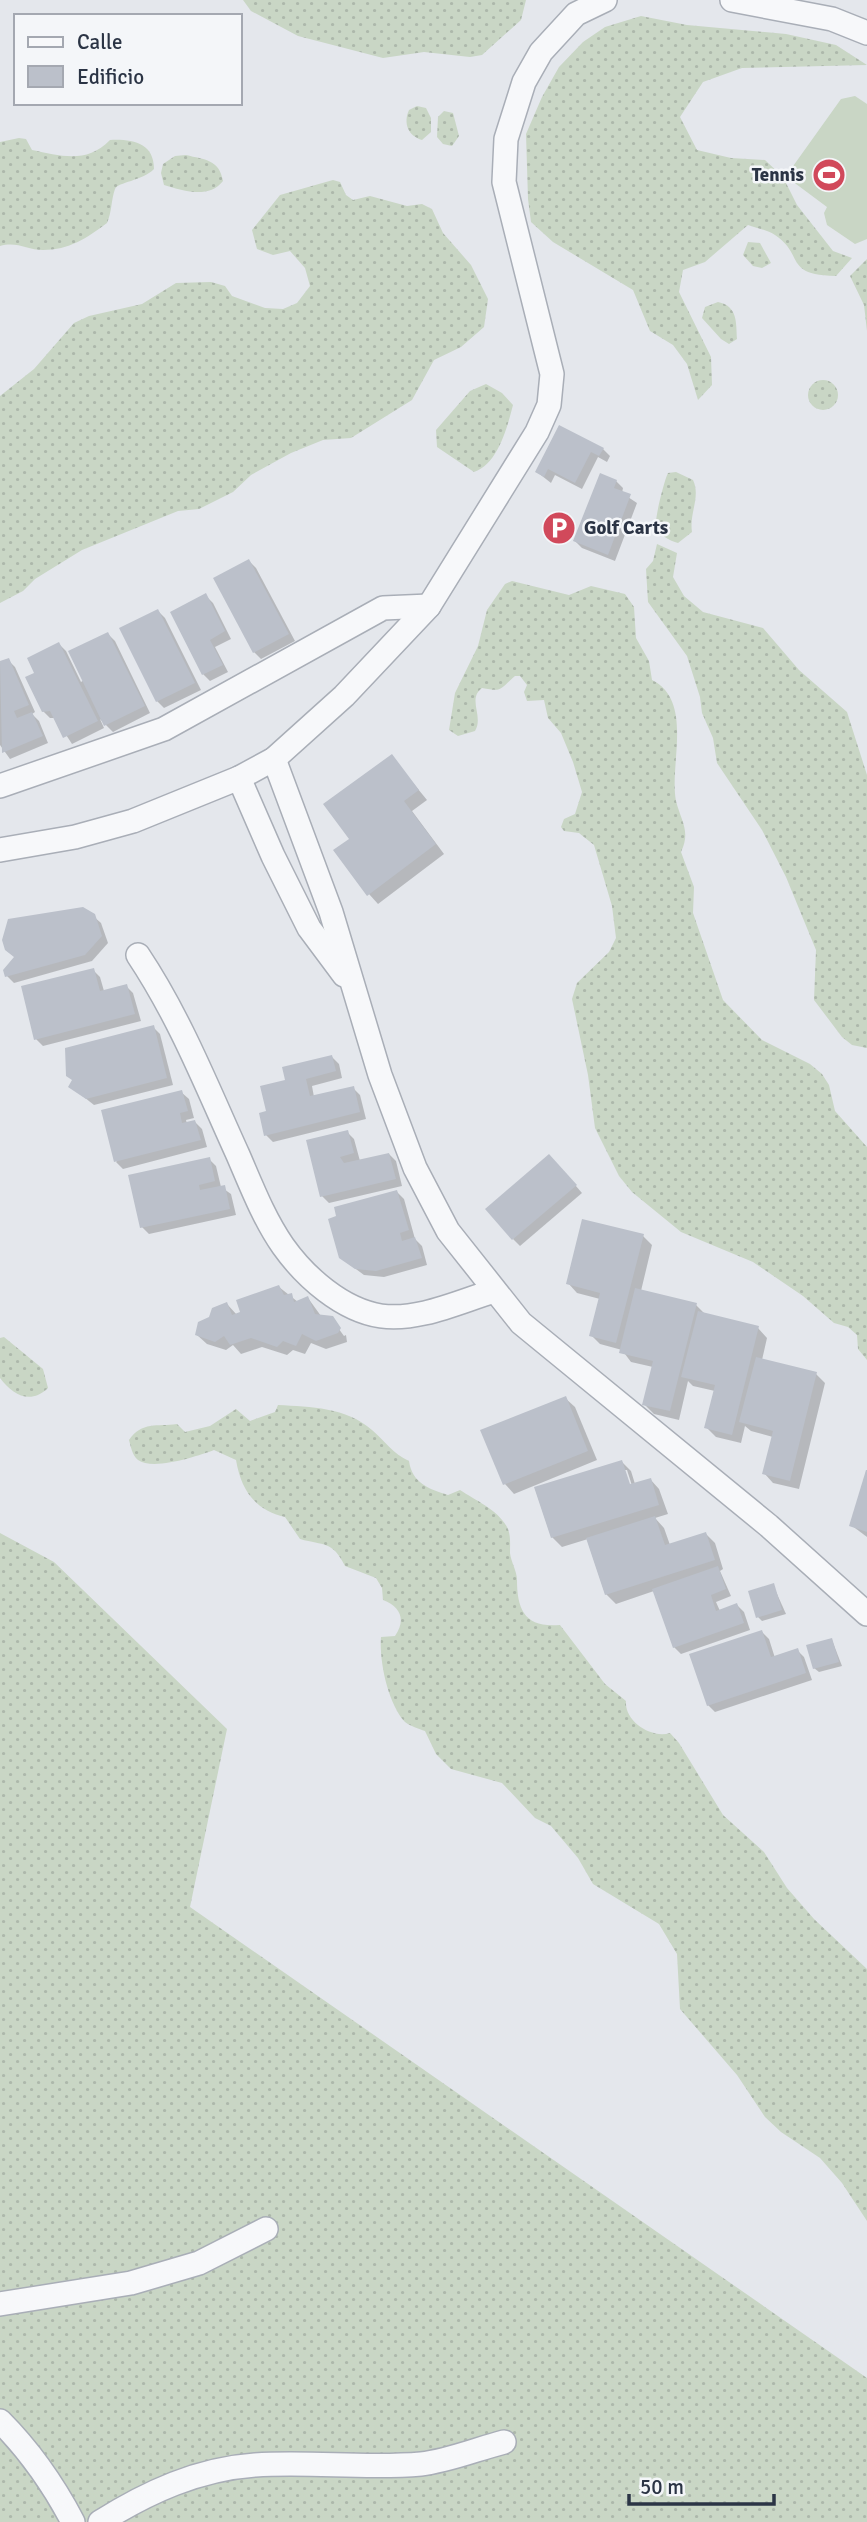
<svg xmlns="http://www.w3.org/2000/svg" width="867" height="2522" font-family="Signika,sans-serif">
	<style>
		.grass { fill: url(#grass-dots) }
		.pitch { fill: #c9d6c5 }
		.shadow { fill: #0003; fill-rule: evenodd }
		.building { fill: #bbc0ca }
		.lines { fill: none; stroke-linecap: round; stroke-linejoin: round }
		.street-casing { stroke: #a9aeb7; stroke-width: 26 }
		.street { stroke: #f7f8fa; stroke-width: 23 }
		.labels { text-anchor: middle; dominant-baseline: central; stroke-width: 5; stroke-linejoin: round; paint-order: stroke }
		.poi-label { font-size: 19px; font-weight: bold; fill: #2b3445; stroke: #f4f6f9; text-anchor: end }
	</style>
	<defs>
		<pattern id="grass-dots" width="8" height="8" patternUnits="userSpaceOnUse" patternTransform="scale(1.75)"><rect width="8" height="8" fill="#c9d6c5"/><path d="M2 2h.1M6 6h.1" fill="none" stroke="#adb8ab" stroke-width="1.8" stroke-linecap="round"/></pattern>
	</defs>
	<rect width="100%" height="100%" fill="#e4e7ec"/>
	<g class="grass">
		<path d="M243 0H526L521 20 482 55 470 57 424 52 383 58 298 36 251 11Z"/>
		<path d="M641 16 687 25 786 34 836 45 867 65 742 68 703 82 680 117 697 150 731 158 765 160 783 177 797 205 833 251 852 258 836 276C783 275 805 255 775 235 768 230 756 228 748 225L705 262 683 270 679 292 711 357 712 385 698 400 687 364 673 345 650 331 633 290 553 242 531 222 528 199 526 134 542 97 559 67 583 42 605 27Z"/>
		<path d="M417 106 426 108 431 118V132L422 140C408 136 403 123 409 110Z"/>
		<path d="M444 111 453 113 459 136 452 146 443 144 437 137 438 117Z"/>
		<path d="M19 138 26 139 32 150C61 156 87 164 110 140 133 139 154 143 154 169 142 181 118 182 115 189 111 200 112 212 107 223 87 238 69 250 43 250 27 250 17 241 0 246V142Z"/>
		<path d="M186 155C205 160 219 159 223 181 209 199 184 191 164 185L161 173 163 164 175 156Z"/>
		<path d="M333 180 340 182 346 195 353 200 370 196 407 206 422 204 432 209 443 233 471 265 488 299 484 327 461 347 434 360 412 400 351 438 323 440 291 453 251 475 233 492 199 509 178 511 82 550 35 579 23 591 0 603V396L34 369 74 323 89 316 142 304 176 283 211 282 225 286 232 296 265 308 283 309 297 303 310 286 305 268 290 251 273 255 257 249 252 230 280 195Z"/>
		<path d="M748 242 760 243 771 263 762 268 753 266 743 255Z"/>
		<path d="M867 259V331L864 305 850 276Z"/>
		<path d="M718 302C738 306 736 323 737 339L729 344 721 339 702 318 705 307Z"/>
		<circle cx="823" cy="395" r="15"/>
		<path d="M486 384 502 393 513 405C507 428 498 464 474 472L437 447 436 430 470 391Z"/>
		<path d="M676 472 693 480C701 497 689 513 692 532L678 543C670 541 658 535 656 525 655 517 664 481 668 473Z"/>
		<path d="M657 544 677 553 673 577 684 596 703 612 763 628 799 670 847 712 867 775V1048L852 1045 842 1037 814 1000 816 950 786 877 762 830 717 763 713 738 702 713 700 697 687 656 648 602 646 569 653 561Z"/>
		<path d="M512 581 569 595 591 586 625 594 634 607 636 638 649 661 652 680C694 701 669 764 676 801 681 821 691 831 681 852L694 887 693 913 723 1000 762 1040 810 1064 822 1074 829 1085 835 1111 867 1147V1360L858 1349 857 1335 848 1327 834 1323 803 1296 753 1262 681 1232 632 1192 619 1176 595 1128 588 1075 572 999 577 983 609 952 616 938 612 906 594 845 579 833 564 831 561 827 564 819 575 814 582 792 573 762 561 733 548 718 544 700 527 701 524 692 527 685 520 676H515C499 690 503 692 482 688 467 699 484 716 475 731L458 736 449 730 455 693 478 646 487 610 505 584Z"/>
		<path d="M4 1337 43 1369 48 1388C30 1405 13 1395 0 1378V1338Z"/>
		<path d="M278 1405C311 1407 346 1407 372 1430 385 1441 393 1454 409 1461 412 1483 429 1489 448 1495L460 1490C475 1500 498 1510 507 1527 511 1534 510 1545 510 1553 511 1562 517 1571 517 1580 517 1610 525 1628 560 1625L605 1684 626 1701C624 1721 651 1739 670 1733L679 1743 723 1815 764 1852 787 1888 814 1919 867 1969V2221L842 2183 820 2158 781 2132 765 2117 737 2075 680 2009 677 1954 659 1924 593 1884 578 1858 551 1826 535 1818 502 1783 451 1769 436 1754 425 1731C419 1729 410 1726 405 1722 388 1704 379 1661 381 1637L395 1636C406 1620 401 1607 383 1600L382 1588 376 1578 345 1566C332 1540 324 1546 300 1539L285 1517C254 1510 241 1489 236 1460L214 1450C198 1456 153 1471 138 1460 132 1455 131 1447 129 1440 142 1421 157 1427 177 1424L185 1432 210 1426 236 1409 250 1421 275 1412Z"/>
		<path d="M0 1533 54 1562 227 1729 190 1907 867 2378V2522H0Z"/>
	</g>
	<path class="pitch" d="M855 96 867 104V239L855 244 827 225 824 213 827 207 792 181 791 169 841 99Z"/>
	<g class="shadow">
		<path d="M560 427 603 449 610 456 607 462 598 457 582 489 555 475 551 483 537 472Z"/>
		<path d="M616 481 623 488 622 493 637 503 615 561 582 548 575 541Z"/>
		<path d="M249 561 256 568 295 641 261 659 254 652Z"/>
		<path d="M206 596 213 603 231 639 215 647 228 672 210 681 203 674Z"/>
		<path d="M158 611 165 618 201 690 164 708 157 701Z"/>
		<path d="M108 634 115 641 150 713 113 732 100 719 104 728 72 744 55 718H50L43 711 36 674 59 644 66 651 81 682 84 680Z"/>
		<path d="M8 660 15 667 35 712 32 714 39 721 48 743 10 759 0 745V663Z"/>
		<path d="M391 756 427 800 412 811 444 854 378 904 369 894 351 839Z"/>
		<path d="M93 916 101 923 108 943 92 961 14 983 7 976Z"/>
		<path d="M93 970 100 977 104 991 126 986 133 993 141 1021 43 1046 36 1039Z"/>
		<path d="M153 1027 160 1034 173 1085 94 1105 70 1086Z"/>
		<path d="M332 1057 339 1064 342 1078 312 1086 314 1097 353 1088 360 1095 366 1119 273 1142 266 1135 268 1113 287 1081Z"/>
		<path d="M181 1092 189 1099 194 1118 186 1120 187 1124 195 1122 202 1129 207 1147 123 1169 116 1162Z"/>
		<path d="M347 1132 354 1139 360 1161 389 1154 396 1161 402 1186 329 1203 322 1196Z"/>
		<path d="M209 1159 216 1166 221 1187 231 1194 236 1215 149 1234 142 1227Z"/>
		<path d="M556 1163 582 1193 520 1246 513 1239Z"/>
		<path d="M397 1192 404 1199 415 1239 422 1246 427 1265 384 1277 364 1275 341 1258Z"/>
		<path d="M643 1236 652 1245 641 1291 696 1305 706 1315 758 1328 767 1338 762 1360 816 1374 825 1383 799 1489 773 1483 764 1473 773 1437 751 1431 745 1426 741 1443 716 1437 706 1427 715 1391 693 1386 688 1381 679 1420 654 1414 644 1404 653 1367 631 1362 622 1350 600 1344 591 1335 600 1299 577 1293 568 1283Z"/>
		<path d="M279 1287 298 1302 308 1298 321 1316 336 1325 344 1336 346 1335 347 1342 326 1349 311 1343 305 1354 293 1350 287 1355 262 1347 241 1354 233 1345 226 1350 207 1344 197 1335 227 1304 237 1315Z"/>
		<path d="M565 1398 575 1407 597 1460 514 1494 505 1484Z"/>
		<path d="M622 1462 631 1471 635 1484 650 1479 659 1489 668 1514 655 1518 664 1528 670 1545 706 1534 715 1543 723 1569 720 1571 731 1596 716 1602 720 1611 737 1605 744 1612 750 1630 681 1654 674 1647 654 1591 616 1604 606 1594 588 1539 562 1547 552 1537ZM624 1470H627L634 1492 631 1493Z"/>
		<path d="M867 1474V1537L851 1525Z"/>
		<path d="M773 1585 786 1614 762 1621 758 1617Z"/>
		<path d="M762 1632 769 1639 775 1658 797 1650 804 1657 812 1680 715 1712 708 1705Z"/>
		<path d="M832 1640 842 1666 819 1672 814 1668Z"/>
	</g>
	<g class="building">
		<path d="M559 425 604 448 599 456 591 452 575 483 548 469 544 477 535 472Z"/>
		<path d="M600 473 617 480 614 488 631 494 608 555 573 541Z"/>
		<path d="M249 559 289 634 253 653 213 578Z"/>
		<path d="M206 593 225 631 210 640 223 665 202 675 170 612Z"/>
		<path d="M158 609 195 683 156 702 119 628Z"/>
		<path d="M108 632 145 706 104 726 68 651Z"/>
		<path d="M59 642 98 721 63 738 50 711 42 712 25 677 34 673 27 658Z"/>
		<path d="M9 658 29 705 14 711 17 718 32 712 43 736 2 753 0 661Z"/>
		<path d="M392 754 419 790 404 801 436 844 367 896 333 850 349 839 323 804Z"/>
		<path d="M83 907 95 914 102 936 85 955 5 977 3 970 14 957 5 950 2 940 8 919Z"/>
		<path d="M94 968 100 991 127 984 135 1014 34 1040 21 986Z"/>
		<path d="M154 1025 167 1078 86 1099 68 1087 72 1080 66 1076 65 1048Z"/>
		<path d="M332 1055 336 1071 306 1079 310 1096 354 1086 360 1112 264 1136 259 1113 266 1111 260 1086 285 1080 282 1067Z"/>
		<path d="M182 1090 188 1111 180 1113 182 1123 195 1120 201 1140 114 1162 101 1110Z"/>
		<path d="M348 1130 354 1153 340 1157 344 1163 389 1153 396 1179 320 1197 306 1140Z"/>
		<path d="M549 1154 577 1185 512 1240 485 1209Z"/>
		<path d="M210 1157 215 1181 199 1185 200 1190 225 1185 230 1209 140 1228 128 1175Z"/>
		<path d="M397 1190 409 1230 400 1233 402 1241 415 1237 422 1258 376 1271 355 1269 339 1258 328 1219 336 1216 334 1207Z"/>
		<path d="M582 1219 644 1234 616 1343 589 1336 600 1293 566 1284Z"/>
		<path d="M279 1285 284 1295 292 1293 294 1302 308 1296 315 1314 333 1316 341 1328 338 1333 316 1341 302 1334 296 1346 283 1341 277 1347 251 1338 230 1345 224 1336 215 1342 195 1335 198 1322 209 1317 212 1308 227 1302 232 1315 240 1312 236 1300Z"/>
		<path d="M635 1288 697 1303 670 1411 642 1405 653 1361 619 1353Z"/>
		<path d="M698 1311 759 1326 732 1435 704 1428 715 1385 681 1377Z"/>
		<path d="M756 1357 817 1372 790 1481 762 1474 773 1431 739 1422Z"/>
		<path d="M566 1396 588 1451 503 1485 480 1430Z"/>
		<path d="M622 1460 630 1484 651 1478 659 1505 551 1538 534 1487Z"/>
		<path d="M866 1470H867V1532L849 1526Z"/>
		<path d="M655 1516 665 1545 706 1532 715 1560 605 1595 586 1538Z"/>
		<path d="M718 1566 726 1589 711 1595 716 1611 737 1603 744 1623 673 1648 652 1589Z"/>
		<path d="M774 1583 782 1610 756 1618 748 1591Z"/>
		<path d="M762 1630 771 1657 798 1648 806 1673 707 1706 689 1654Z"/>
		<path d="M832 1638 839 1662 813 1669 806 1645Z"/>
	</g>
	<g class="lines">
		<defs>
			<g id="street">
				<path d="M732 0 832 19 867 33"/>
				<path d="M274 759 331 912 380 1075 415 1168 448 1231 521 1323 769 1526 867 1614"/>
				<path d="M239 778 273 856 309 928 344 975"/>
				<path d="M0 786 164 729 383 608 429 606"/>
				<path d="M0 850 75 837 133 821 239 778 274 759 344 696 429 606 537 432 549 405 552 374 504 182 506 139 524 82 541 52 576 14 605 0"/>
				<path d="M138 955C180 1018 207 1087 238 1155 251 1185 264 1219 283 1246 305 1277 342 1310 381 1316 419 1321 458 1302 494 1291"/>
				<path d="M0 2304 131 2283 199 2263 266 2229"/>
				<path d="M0 2421C30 2451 53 2484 73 2522"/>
				<path d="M100 2522C148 2492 198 2469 255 2465 310 2461 365 2469 421 2464 448 2461 477 2449 504 2442"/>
			</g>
		</defs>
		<use href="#street" class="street-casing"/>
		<use href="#street" class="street"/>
	</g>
	<defs>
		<symbol id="stadium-disc" viewBox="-11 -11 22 22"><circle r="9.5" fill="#d1495b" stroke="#f4f6f9"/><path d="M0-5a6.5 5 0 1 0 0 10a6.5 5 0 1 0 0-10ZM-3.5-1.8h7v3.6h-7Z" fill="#fff"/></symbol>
		<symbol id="parking-disc" viewBox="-11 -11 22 22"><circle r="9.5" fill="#d1495b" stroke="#f4f6f9"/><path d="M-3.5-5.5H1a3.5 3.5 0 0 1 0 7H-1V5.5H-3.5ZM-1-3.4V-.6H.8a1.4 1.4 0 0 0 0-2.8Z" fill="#fff"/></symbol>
	</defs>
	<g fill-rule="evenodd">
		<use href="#stadium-disc" x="810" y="156" width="38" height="38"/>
		<use href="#parking-disc" x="540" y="509" width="38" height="38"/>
	</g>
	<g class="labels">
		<g class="poi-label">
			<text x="804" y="175">Tennis</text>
			<text x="584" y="528" text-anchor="start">Golf Carts</text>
		</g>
	</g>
	<rect x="14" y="14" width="228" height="91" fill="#f4f6f9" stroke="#a4a8b1" stroke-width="2"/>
	<rect x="28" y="37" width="35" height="10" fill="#f7f8fa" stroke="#a4a8b1" stroke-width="2"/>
	<text x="77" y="49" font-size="21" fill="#2b3445">Calle</text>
	<rect x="28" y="66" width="35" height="21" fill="#bbc0ca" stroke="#a4a8b1" stroke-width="2"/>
	<text x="77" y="84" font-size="21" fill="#2b3445">Edificio</text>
	<path d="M629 2494v10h145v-10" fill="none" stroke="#2b3445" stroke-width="3.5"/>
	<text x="640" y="2494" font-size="21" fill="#2b3445" stroke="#f4f6f9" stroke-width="5" paint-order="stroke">50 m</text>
</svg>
